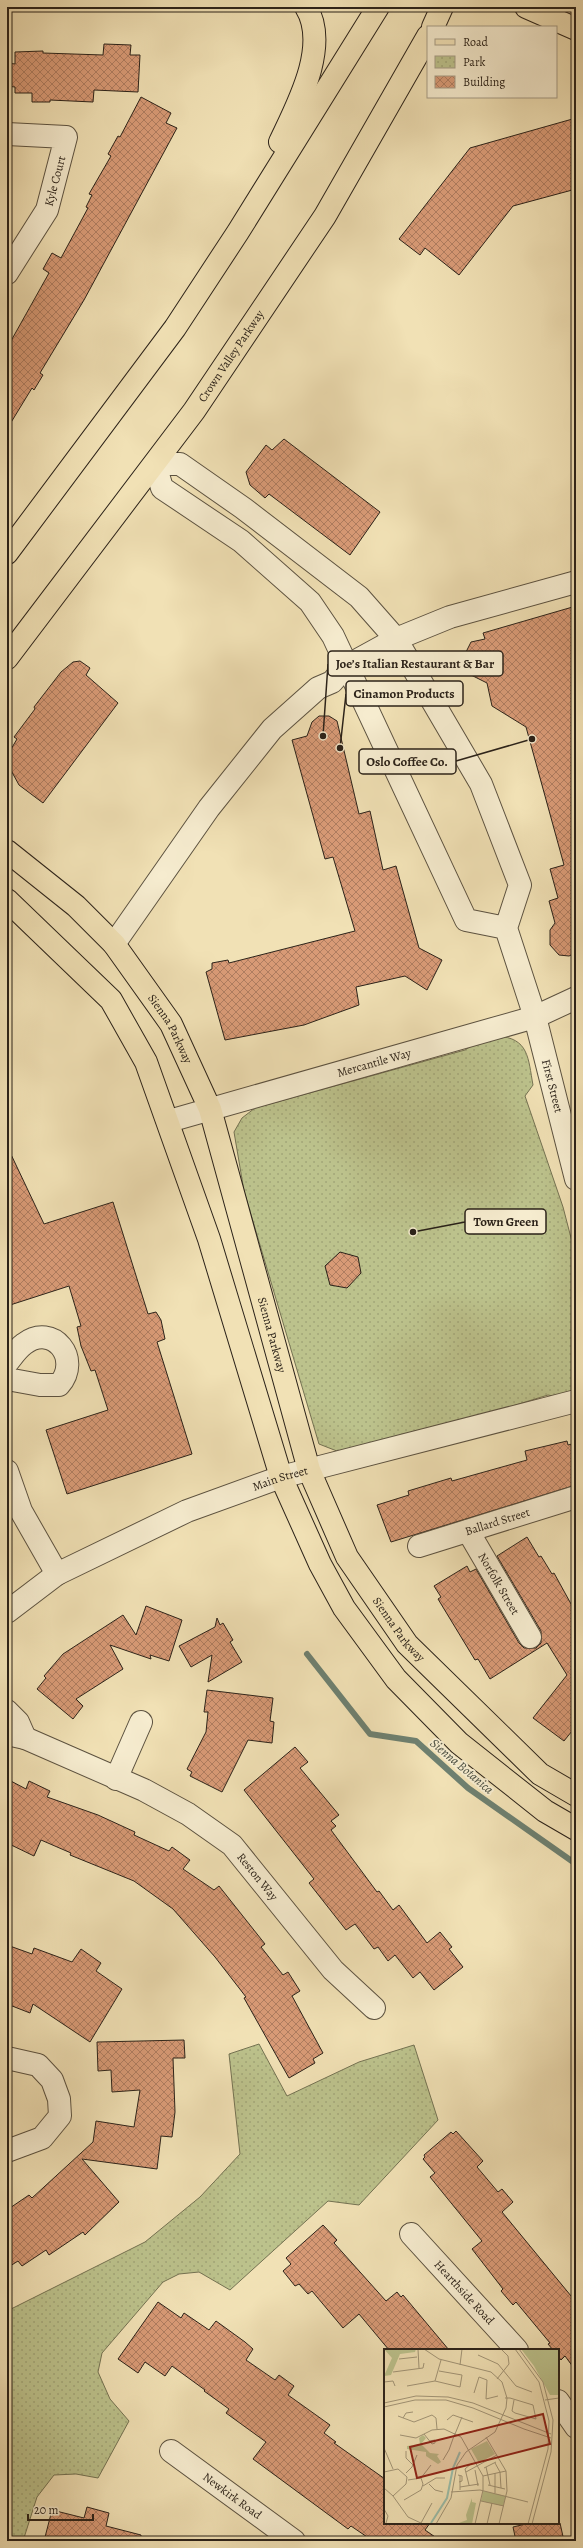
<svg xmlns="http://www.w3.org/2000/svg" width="583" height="2548" font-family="Alegreya,serif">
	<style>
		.park { fill: url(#park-dots); stroke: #747252 }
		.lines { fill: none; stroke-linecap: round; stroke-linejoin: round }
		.stream { stroke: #6e8070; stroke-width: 6 }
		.building { fill: url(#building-cross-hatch); stroke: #2b2219 }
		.minor-casing { stroke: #5c5240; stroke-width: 24 }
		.major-casing { stroke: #2b2219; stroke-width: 24 }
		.minor { stroke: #f6eccf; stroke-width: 22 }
		.major { stroke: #f1e1b5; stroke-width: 22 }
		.labels { text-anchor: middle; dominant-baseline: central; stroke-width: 4; stroke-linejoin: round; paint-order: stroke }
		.street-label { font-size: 12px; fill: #2b2219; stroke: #f6eccf }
		.water-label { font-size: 13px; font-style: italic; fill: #4d5144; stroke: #f6eccf }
		.inset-river { fill: none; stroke: #9bbeaa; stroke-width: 2 }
		.inset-road { fill: none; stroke: #a29577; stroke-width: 1 }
		.view { fill: #8f2418; fill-opacity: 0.15; stroke: #8f2418; stroke-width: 2 }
		.inset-edge { fill: none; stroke: #2b2219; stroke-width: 2 }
		.leader { fill: none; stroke: #2b2219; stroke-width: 1.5 }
		.callout-dot { fill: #2b2219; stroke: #f6eccf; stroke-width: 1.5 }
		.callout { fill: #f6eccf; stroke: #2b2219; stroke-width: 1.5 }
		.callout-label { font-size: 13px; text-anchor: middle; font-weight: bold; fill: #2b2219 }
	</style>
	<defs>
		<pattern id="park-dots" width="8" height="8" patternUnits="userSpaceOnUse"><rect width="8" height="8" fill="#bcc28c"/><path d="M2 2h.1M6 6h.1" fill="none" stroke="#a2a678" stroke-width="1.8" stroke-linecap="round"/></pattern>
		<pattern id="building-cross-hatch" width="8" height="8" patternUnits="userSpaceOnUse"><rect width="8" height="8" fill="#d89a76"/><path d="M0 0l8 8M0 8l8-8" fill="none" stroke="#af7d60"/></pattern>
	</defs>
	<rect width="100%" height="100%" fill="#f1e1b5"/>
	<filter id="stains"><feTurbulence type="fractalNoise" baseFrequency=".005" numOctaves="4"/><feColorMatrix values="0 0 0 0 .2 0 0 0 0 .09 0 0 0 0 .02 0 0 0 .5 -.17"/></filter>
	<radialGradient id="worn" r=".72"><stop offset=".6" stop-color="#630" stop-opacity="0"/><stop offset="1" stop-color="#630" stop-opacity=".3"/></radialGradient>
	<g class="park">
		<path d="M497 1036C529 1038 528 1058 533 1085L525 1096 563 1207 576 1257V1394L563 1398 548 1395 376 1448 342 1453 319 1444 244 1191 234 1132 242 1118 255 1108 465 1050 479 1041Z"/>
		<path d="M259 2044 287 2096 359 2062 414 2045 438 2120 359 2205 328 2201 230 2290 199 2272 179 2274 163 2282 102 2353 98 2372 110 2399 129 2421 98 2478 76 2474 54 2475 37 2497 23 2541H7V2311L145 2242 200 2197 240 2154 229 2054Z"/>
	</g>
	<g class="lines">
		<path class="stream" d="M307 1654 370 1734 416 1741 468 1788 576 1864"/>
	</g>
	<g class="building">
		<path d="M104 44 131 45 130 55H140L138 92 94 90 93 102 50 100V102H32V93H15V87L7 86V63L15 64V52L43 51V53L103 55Z"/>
		<path d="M141 97 171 113 166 123 177 128 84 300 40 373 43 375 34 390 32 388 7 429V348L49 273 43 269 52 253 61 258 88 208 86 207 92 195 89 194 111 156 108 154 118 136 120 137Z"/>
		<path d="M576 118V189L513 206 459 275 425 248 420 255 399 239 470 148Z"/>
		<path d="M284 439 380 512 350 555 269 494 265 498 250 485 246 472 266 445 272 450Z"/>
		<path d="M576 606V953L569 956 559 955 550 945V930L555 923 549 901 558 898 550 869 564 865 526 727 492 706 487 683 467 673 464 656 471 642 485 639 483 633Z"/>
		<path d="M80 661 90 668 86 675 118 703 43 803 19 785 7 763V756L17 739 14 737 35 709 34 707 61 672 73 662Z"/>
		<path d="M319 716H329L337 721 359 814 370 811 383 870 396 866 419 948 442 960 427 990 405 976 356 987 359 1005 304 1025 225 1040 206 972 212 969V963L228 960 229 963 355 931 333 857 325 859 292 740 307 736 312 722Z"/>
		<path d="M7 1146 44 1224 113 1202 148 1314 156 1312 161 1320 165 1339 157 1342 192 1454 67 1494 46 1430 108 1410 95 1370 91 1371 81 1346 77 1327 81 1326 69 1286 7 1306Z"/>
		<path d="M340 1252 358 1257 361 1273 347 1288 330 1285 325 1266Z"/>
		<path d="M567 1441 568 1445 576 1443V1485L391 1542 377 1505 409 1495 408 1491 451 1478 452 1481 527 1460 525 1451Z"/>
		<path d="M527 1537 539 1557 541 1556 552 1574 554 1573 576 1613V1726L564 1741 533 1718 567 1675 547 1643 490 1679 478 1659 475 1660 438 1599 441 1597 434 1586 467 1566 470 1572 476 1569 519 1643 524 1648H536L541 1643V1631L497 1556Z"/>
		<path d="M146 1606 182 1620 169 1661 150 1655 151 1659 110 1645 123 1669 76 1699 83 1706 73 1719 37 1689 46 1678 44 1676 63 1654 123 1615 136 1635Z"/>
		<path d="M217 1618 220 1625 223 1623 233 1640 230 1642 242 1662 208 1682 212 1655 191 1667 179 1646 215 1627Z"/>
		<path d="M207 1690 273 1698 270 1721 274 1722 272 1743 248 1740 222 1792 190 1776 192 1772 187 1769 206 1732 208 1712H204Z"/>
		<path d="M295 1747 308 1762 300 1768 339 1815 331 1821 336 1826 331 1830 377 1892 379 1891 393 1910 399 1905 427 1943 440 1932 452 1947 449 1949 463 1967 434 1990 420 1972 413 1978 395 1955 388 1961 378 1947 374 1949 355 1924 346 1930 309 1883 314 1879 244 1790Z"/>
		<path d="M7 1779 26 1789 29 1781 50 1791 47 1797 98 1815 135 1832 134 1835 169 1851 172 1847 190 1860 183 1869 214 1890 219 1886 265 1944 261 1947 283 1975 288 1972 300 1991 292 1996 323 2053 313 2059 315 2063 289 2078 244 1998 246 1997 215 1957 173 1909 134 1881 70 1855 71 1853 41 1840 34 1856 7 1843Z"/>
		<path d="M7 1945 32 1954 34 1948 72 1962 81 1949 101 1963 96 1971 122 1989 90 2042 33 2004 30 2013 7 2004Z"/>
		<path d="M184 2040 185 2058H173L175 2112 172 2137 161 2136 157 2169 82 2159 119 2202 85 2235 83 2232 49 2255 46 2250 22 2266 18 2261 7 2268V2210L29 2195 32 2198 93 2142 96 2121 134 2127 140 2090 112 2092 111 2070 98 2071 97 2042Z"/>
		<path d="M456 2131 483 2161 477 2167 498 2192 502 2189 513 2202 502 2212 576 2302V2371L565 2356 561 2360 558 2356V2350H553L548 2344 550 2343 516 2302 513 2305 501 2291 503 2289 472 2249 482 2241 430 2177 435 2173 423 2159 425 2157 424 2155 451 2132 453 2134Z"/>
		<path d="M323 2225 337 2240 334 2243 386 2301 397 2292 401 2297 403 2295 449 2350H389L359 2314 343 2328 312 2291 308 2294 299 2284 295 2286 283 2271 291 2264 286 2258Z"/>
		<path d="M158 2302 181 2318 184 2313 209 2330 216 2321 245 2342 253 2349 246 2360 275 2380 279 2375 294 2386 288 2395 330 2425 324 2433 336 2442 334 2443 385 2479V2523H430L425 2530 441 2541H373L351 2526 348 2529 253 2459 266 2442 226 2413 229 2409 204 2391 205 2390 172 2366 165 2376 145 2362 138 2373 118 2359Z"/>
		<path d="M87 2507 109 2513 106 2526 141 2535V2541H44L52 2510 84 2518Z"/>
		<path d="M530 2523H560L564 2541H516L513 2527Z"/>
	</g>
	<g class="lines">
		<defs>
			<g id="minor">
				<path d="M7 134 66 137 47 210 7 273"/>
				<path id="s1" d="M506 928 466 920 333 636 310 602 241 541 162 488 155 464H180L243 508 359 597 396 639 481 784 520 885 506 928 535 1017 576 1179"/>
				<path d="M114 944 209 808 272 729 318 688 332 682 345 667 396 639 450 617 576 582"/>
				<path id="s2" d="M169 1121 535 1017 576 998"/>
				<path d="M7 1363C12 1357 17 1349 24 1344 53 1322 82 1359 59 1385H40L7 1379"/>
				<path d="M7 1471 21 1511 57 1574"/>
				<path id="s3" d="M468 1531 530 1637"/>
				<path id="s4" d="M419 1546 576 1497"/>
				<path id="s5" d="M7 1612 57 1574 187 1511 281 1477 576 1401"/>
				<path d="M7 1711 18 1722 25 1738"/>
				<path id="s6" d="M7 1734 25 1738 144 1790 188 1814 232 1845 333 1970 374 2008"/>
				<path d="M116 1779 141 1722"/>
				<path d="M7 2058 38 2065 52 2080 59 2099 60 2116 42 2138 7 2151"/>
				<path id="s7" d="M411 2234 517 2350"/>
				<path d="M558 2401 576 2427"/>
				<path id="s8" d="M171 2451 294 2541"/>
			</g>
			<g id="major">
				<path d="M526 7 576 29"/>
				<path d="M433 27 442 7"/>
				<path d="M280 142C297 106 330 46 306 7"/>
				<path d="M7 553 175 328 238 232 378 7"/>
				<path id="s9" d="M7 658 194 411 325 216 428 36"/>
				<path id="s10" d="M7 851 76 906 114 944 171 1024 210 1109 309 1470 347 1557 407 1644 540 1774 576 1795"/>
				<path d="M7 900 111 1000 146 1062 209 1239 281 1477 320 1564 344 1608 396 1679 459 1743 545 1811 576 1829"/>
			</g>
		</defs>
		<use href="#minor" class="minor-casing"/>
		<use href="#major" class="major-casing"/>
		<use href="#minor" class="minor"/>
		<use href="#major" class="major"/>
	</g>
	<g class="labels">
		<g class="street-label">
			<text transform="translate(55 181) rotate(-75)">Kyle Court</text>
			<text stroke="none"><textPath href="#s9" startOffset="376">Crown Valley Parkway</textPath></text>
			<text stroke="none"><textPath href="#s10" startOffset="244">Sienna Parkway</textPath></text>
			<text stroke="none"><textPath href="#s2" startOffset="213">Mercantile Way</textPath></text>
			<text stroke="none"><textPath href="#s1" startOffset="1398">First Street</textPath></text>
			<text stroke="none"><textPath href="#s10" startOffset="568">Sienna Parkway</textPath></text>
			<text stroke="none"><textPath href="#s5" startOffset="306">Main Street</textPath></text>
			<text stroke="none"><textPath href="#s4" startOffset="82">Ballard Street</textPath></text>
			<text stroke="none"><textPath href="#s3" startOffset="61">Norfolk Street</textPath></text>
			<text stroke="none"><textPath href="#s10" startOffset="892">Sienna Parkway</textPath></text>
			<text stroke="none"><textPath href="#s6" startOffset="293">Reston Way</textPath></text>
			<text stroke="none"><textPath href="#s7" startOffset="79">Hearthside Road</textPath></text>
			<text stroke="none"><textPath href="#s8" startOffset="76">Newkirk Road</textPath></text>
		</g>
		<g class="water-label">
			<text transform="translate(462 1766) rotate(40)">Sienna Botanica</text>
		</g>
	</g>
	<g transform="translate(384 2349)">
		<rect width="175" height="175" fill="#f1e1b5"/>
		<path d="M137 0H175V46H166L150 17Z" fill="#bcc28c"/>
		<path d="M0 0H32L31 3 16 5 7 26 0 27 8 9ZM39 86 42 89 37 95 46 104 55 105 53 107 57 113 54 115 42 107V103L23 100V97L36 95 35 89ZM103 92 111 105 95 114 87 100ZM99 142 122 147 119 157 97 152ZM88 149V153L92 154 88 175H72L83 171 82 166Z" fill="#bcc28c"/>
		<path class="inset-river" d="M47 174 63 149 69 119 76 103"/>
		<path class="inset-road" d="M34 0 35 19M40 0 55 10 107 23 118 33 123 49 122 59 111 83 82 103 73 116 67 149 52 175M131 0 155 33 165 72 164 100 144 175M135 0 159 33 169 71 167 103 148 175M94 6 114 15 132 37 148 43M15 10 33 8M76 16 78 0M9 23 39 19 40 14M113 30 125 15 124 7 117 0M51 32 76 38 78 26 55 22M0 33 9 32 11 37M23 37 51 32 57 11M90 44 95 28 103 31 102 50 114 47M121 49H126L149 56 152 70 131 64 128 62 130 51M161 51 175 49M0 54 32 47 64 48 89 54 167 85M0 58 31 51H62L89 59 140 80 167 89M14 67 30 73 48 66 52 69 53 80M19 69 22 64 29 63M63 71 69 66 89 73M40 85 48 95 51 94V91L45 92M71 85 78 68M16 86 32 89 48 81 60 80 77 88 99 127V141L91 175M102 88 122 122 123 142 115 175M0 99 9 120M22 102V109L29 116M59 111 65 101 71 84M111 114 116 123 117 139M102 118 106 136M100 119 112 113M91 121 94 137M0 123 14 120 23 128 22 135 9 147M82 123 113 106M22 124 28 118 33 106M111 124V144M74 126 78 127V132L75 133M76 127V141M99 127 122 122M24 131 37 129 47 116M45 135 51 141 59 143M85 136 81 120 88 114M104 136 121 140M39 137 52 129H61M76 138 95 135M0 139 9 147 24 168 39 175M67 143 96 141 144 153M20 151 37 141 39 135 37 129M97 152 120 157M0 160 4 167 2 174M37 174 48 154M103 175 108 154"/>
		<path class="view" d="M159 65 166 95 33 129 26 98Z"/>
		<rect width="175" height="175" class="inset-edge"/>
	</g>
	<path class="leader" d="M323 736L328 664M340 748L346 694M532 739L456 761M413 1232L465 1222"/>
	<g class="callout-dot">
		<circle cx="323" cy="736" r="4"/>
		<circle cx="340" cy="748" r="4"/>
		<circle cx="532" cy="739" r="4"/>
		<circle cx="413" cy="1232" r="4"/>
	</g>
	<g class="callout">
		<rect x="328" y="651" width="175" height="25" rx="4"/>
		<rect x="346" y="681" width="117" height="25" rx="4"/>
		<rect x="359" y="749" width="97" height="25" rx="4"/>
		<rect x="465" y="1209" width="81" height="25" rx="4"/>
	</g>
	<g class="callout-label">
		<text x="415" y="668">Joe’s Italian Restaurant &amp; Bar</text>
		<text x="404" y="698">Cinamon Products</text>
		<text x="407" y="766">Oslo Coffee Co.</text>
		<text x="506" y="1226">Town Green</text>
	</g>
	<rect width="583" height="2548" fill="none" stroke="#f1e1b5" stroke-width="24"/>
	<rect x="8" y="8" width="567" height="2532" fill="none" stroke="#2b2219" stroke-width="2"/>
	<rect x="12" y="12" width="559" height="2524" fill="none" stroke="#2b2219"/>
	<rect x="427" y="26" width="130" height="72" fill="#f6eccf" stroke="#a59b86"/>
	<rect x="435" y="39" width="20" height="6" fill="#f1e1b5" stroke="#a59b86"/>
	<text x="463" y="46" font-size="12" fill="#2b2219">Road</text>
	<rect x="435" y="56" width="20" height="12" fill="url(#park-dots)" stroke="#a59b86"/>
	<text x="463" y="66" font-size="12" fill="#2b2219">Park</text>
	<rect x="435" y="76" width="20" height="12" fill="url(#building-cross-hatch)" stroke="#a59b86"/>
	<text x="463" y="86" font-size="12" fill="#2b2219">Building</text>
	<path d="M28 2514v6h65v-6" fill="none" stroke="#2b2219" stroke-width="2"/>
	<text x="34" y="2514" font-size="12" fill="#2b2219" stroke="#f6eccf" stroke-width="3" paint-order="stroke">20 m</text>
	<rect width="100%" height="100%" filter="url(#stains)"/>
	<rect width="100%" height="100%" fill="url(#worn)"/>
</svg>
